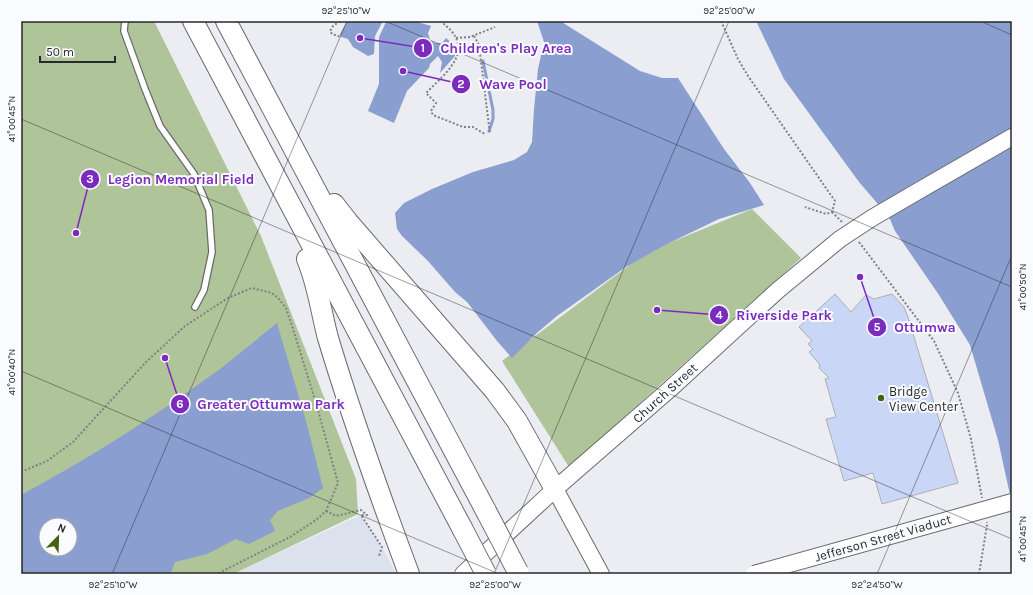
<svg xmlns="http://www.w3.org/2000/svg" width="1033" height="595" font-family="Karla,sans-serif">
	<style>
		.built { fill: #dce1ee }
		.green { fill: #afc498; fill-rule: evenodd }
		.water { fill: #8b9ed0; fill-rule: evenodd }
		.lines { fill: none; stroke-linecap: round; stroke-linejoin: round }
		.stream { stroke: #8b9ed0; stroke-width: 3 }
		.building { fill: #c9d6f6; stroke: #adafb4 }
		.lane-casing { stroke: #686a6f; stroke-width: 8 }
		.secondary-casing { stroke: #686a6f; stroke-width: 18 }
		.highway-casing { stroke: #686a6f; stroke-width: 22 }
		.path { stroke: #808185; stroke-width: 2; stroke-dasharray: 2 2; stroke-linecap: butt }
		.lane { stroke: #fff; stroke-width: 5.5 }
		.secondary { stroke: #fff; stroke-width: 16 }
		.highway { stroke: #fff; stroke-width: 20 }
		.secondary-bridge-casing { stroke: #686a6f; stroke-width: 18; stroke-linecap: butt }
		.highway-bridge-casing { stroke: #686a6f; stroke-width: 22; stroke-linecap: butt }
		.secondary-bridge { stroke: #fff; stroke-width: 16 }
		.highway-bridge { stroke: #fff; stroke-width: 20 }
		.ticks { fill: none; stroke: #28292b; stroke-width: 1; stroke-opacity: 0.45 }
		.poi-dot { fill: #446114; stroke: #f9fbfe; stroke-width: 1.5 }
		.labels { text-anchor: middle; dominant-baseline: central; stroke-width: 4; stroke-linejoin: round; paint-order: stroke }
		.poi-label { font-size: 13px; fill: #28292b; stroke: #f9fbfe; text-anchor: start }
		.street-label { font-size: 13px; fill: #28292b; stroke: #f9fbfe }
		.leader { fill: none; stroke: #7b2cbf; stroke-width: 1.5 }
		.callout-dot { fill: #7b2cbf; stroke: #f9fbfe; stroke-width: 1.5 }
		.mark-label { font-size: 12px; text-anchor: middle; font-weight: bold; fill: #fff }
		.callout-label { font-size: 14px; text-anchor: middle; font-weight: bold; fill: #7b2cbf; stroke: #f9fbfe; stroke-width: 4; stroke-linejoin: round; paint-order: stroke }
		.neatline { fill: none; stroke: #28292b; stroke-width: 1.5 }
		.ticks-label { font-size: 10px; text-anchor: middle; fill: #28292b }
	</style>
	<rect width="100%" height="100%" fill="#ebedf3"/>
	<path class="built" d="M361 515 382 547 396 574H233Z"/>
	<g class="green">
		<path d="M21 21H154L261 236 356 479 358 514 233 574H21ZM46 525H70V549H46Z"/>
		<path d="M752 209 801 258 569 467 502 361 647 252Z"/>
	</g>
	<g class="water">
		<path d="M347 21H383L375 36 374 54 368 56 353 47 348 39 341 37 340 34Z"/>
		<path d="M397 21H414L431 26 428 33 430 40 435 43H442L446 38 453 44 455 56 440 73 442 62 438 56 430 64 429 68 407 91 394 123 368 111 379 84V37L386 22Z"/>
		<path d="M537 21H560L640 71 662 78H678L724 149 750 183 764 205 719 219 663 246 626 267 557 316 538 332 512 358 497 341 467 302 455 292 428 261 402 236 397 229 395 213 404 203 432 189 473 172 514 160 527 152 532 142 534 109 538 69 544 42Z"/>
		<path d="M756 21H1012V504L998 440 970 345 939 295 895 231 889 217 859 182 784 79Z"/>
		<path d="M277 323 306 421 323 488 309 498 278 511 270 520 275 531 249 544 236 539 207 554 175 562 171 572 172 574H21V495C90 458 157 415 220 369 240 354 258 338 277 323ZM46 525H70V549H46Z"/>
	</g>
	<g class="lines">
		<path class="stream" d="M483 61 493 110V119L489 131"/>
	</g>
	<path class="building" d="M835 294 851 312 866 295 874 299 892 294 904 307 908 317 958 483 882 504 873 473 844 481 826 419 836 417 825 379 829 378 819 368 820 365 809 352 813 349 808 344 812 341 799 327Z"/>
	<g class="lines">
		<defs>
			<path id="lane" d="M125 21 124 31 145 89 160 126 194 174 209 210 212 252 204 290 195 307"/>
			<g id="secondary">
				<path d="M555 489 601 574"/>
				<path d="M463 574 555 489 670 389 777 291 840 239 872 218 920 190 1012 137"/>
			</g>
			<g id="highway">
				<path d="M193 21 462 528"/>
				<path d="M226 21C314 184 399 348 486 511"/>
				<path d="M334 204 348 222 495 391 517 421 555 489"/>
				<path d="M307 259C318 285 321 312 328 338 352 418 380 496 409 574"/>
			</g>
		</defs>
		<use href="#lane" class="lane-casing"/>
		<use href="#secondary" class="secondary-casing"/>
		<use href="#highway" class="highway-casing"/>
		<g class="path">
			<path d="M340 21 333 26 330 31 332 34 341 37"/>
			<path d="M440 21C478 48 449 70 426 93L436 103 431 111 433 115 463 127H473L485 134"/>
			<path d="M721 21 738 59 748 76 835 201 832 212 826 214 805 207"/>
			<path d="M474 36 479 45 490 134"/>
			<path d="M456 38 470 37 495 27"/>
			<path d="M832 212 843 223"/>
			<path d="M859 242 934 341 958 393 971 439 982 498"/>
			<path d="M21 472 47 461 73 442 146 362 185 326 228 298 252 288 272 293 279 299 286 308 293 329 316 403 338 483 326 511 316 520 290 537 217 574"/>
			<path d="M326 511 336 516 361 510 367 515H361L382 547 379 556"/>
			<path d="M979 574 987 525V522"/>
		</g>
		<use href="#lane" class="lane"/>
		<use href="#secondary" class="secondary"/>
		<use href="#highway" class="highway"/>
		<defs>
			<path id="secondary-bridge" d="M754 574 1012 502"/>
			<g id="highway-bridge">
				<path d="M486 511 518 572"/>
				<path d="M462 528 486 574"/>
			</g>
		</defs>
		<use href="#secondary-bridge" class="secondary-bridge-casing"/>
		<use href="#highway-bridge" class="highway-bridge-casing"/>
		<use href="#secondary-bridge" class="secondary-bridge"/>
		<use href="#highway-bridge" class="highway-bridge"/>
	</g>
	<path class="ticks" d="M385 21 1012 287M980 21 1012 35M21 119 1012 539M21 371 499 574M112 574 347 21M494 574 729 21M877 574 1012 255"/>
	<circle class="poi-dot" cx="881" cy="398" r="4"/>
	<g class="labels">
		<g class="poi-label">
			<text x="889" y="391">Bridge<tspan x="889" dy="15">View Center</tspan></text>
		</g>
		<g class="street-label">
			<text transform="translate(665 393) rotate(-42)">Church Street</text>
			<text transform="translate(883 538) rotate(-16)">Jefferson Street Viaduct</text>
		</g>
	</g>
	<path class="leader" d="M360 38L423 48M403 71L461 84M76 233L90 179M657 310L719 315M860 277L877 327M165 358L180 404"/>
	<g class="callout-dot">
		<circle cx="360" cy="38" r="4"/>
		<circle cx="403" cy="71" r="4"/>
		<circle cx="76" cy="233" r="4"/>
		<circle cx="657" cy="310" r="4"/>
		<circle cx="860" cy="277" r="4"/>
		<circle cx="165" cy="358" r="4"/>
		<circle cx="423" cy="48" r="10"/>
		<circle cx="461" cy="84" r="10"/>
		<circle cx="90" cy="179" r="10"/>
		<circle cx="719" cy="315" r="10"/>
		<circle cx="877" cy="327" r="10"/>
		<circle cx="180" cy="404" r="10"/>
	</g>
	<g class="mark-label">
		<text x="423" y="52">1</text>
		<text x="461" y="88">2</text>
		<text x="90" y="183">3</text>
		<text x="719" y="319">4</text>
		<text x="877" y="331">5</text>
		<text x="180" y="408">6</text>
	</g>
	<g class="callout-label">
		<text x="506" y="53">Children's Play Area</text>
		<text x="513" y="89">Wave Pool</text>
		<text x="181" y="184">Legion Memorial Field</text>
		<text x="784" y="320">Riverside Park</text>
		<text x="925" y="332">Ottumwa</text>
		<text x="271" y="409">Greater Ottumwa Park</text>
	</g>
	<rect width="1033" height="595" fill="none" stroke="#f9fbfe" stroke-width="44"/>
	<g transform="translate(58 537) rotate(23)"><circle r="19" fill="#f9fbfe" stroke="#a5a7aa"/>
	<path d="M0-3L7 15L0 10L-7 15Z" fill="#446114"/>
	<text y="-6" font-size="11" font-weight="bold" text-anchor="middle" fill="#28292b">N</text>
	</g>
	<path d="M40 56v6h75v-6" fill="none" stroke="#28292b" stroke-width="2"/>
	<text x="46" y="56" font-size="12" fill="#28292b" stroke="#f9fbfe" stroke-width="3" paint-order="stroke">50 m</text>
	<rect x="22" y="22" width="989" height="551" class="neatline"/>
	<g class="ticks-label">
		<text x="346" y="14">92°25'10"W</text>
		<text x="729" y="14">92°25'00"W</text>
		<text transform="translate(11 119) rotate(-90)" y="4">41°00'45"N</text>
		<text transform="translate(1022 287) rotate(-90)" y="4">41°00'50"N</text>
		<text transform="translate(11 372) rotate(-90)" y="4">41°00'40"N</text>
		<text transform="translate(1022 539) rotate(-90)" y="4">41°00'45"N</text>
		<text x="113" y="588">92°25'10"W</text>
		<text x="495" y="588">92°25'00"W</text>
		<text x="877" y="588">92°24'50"W</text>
	</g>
</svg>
